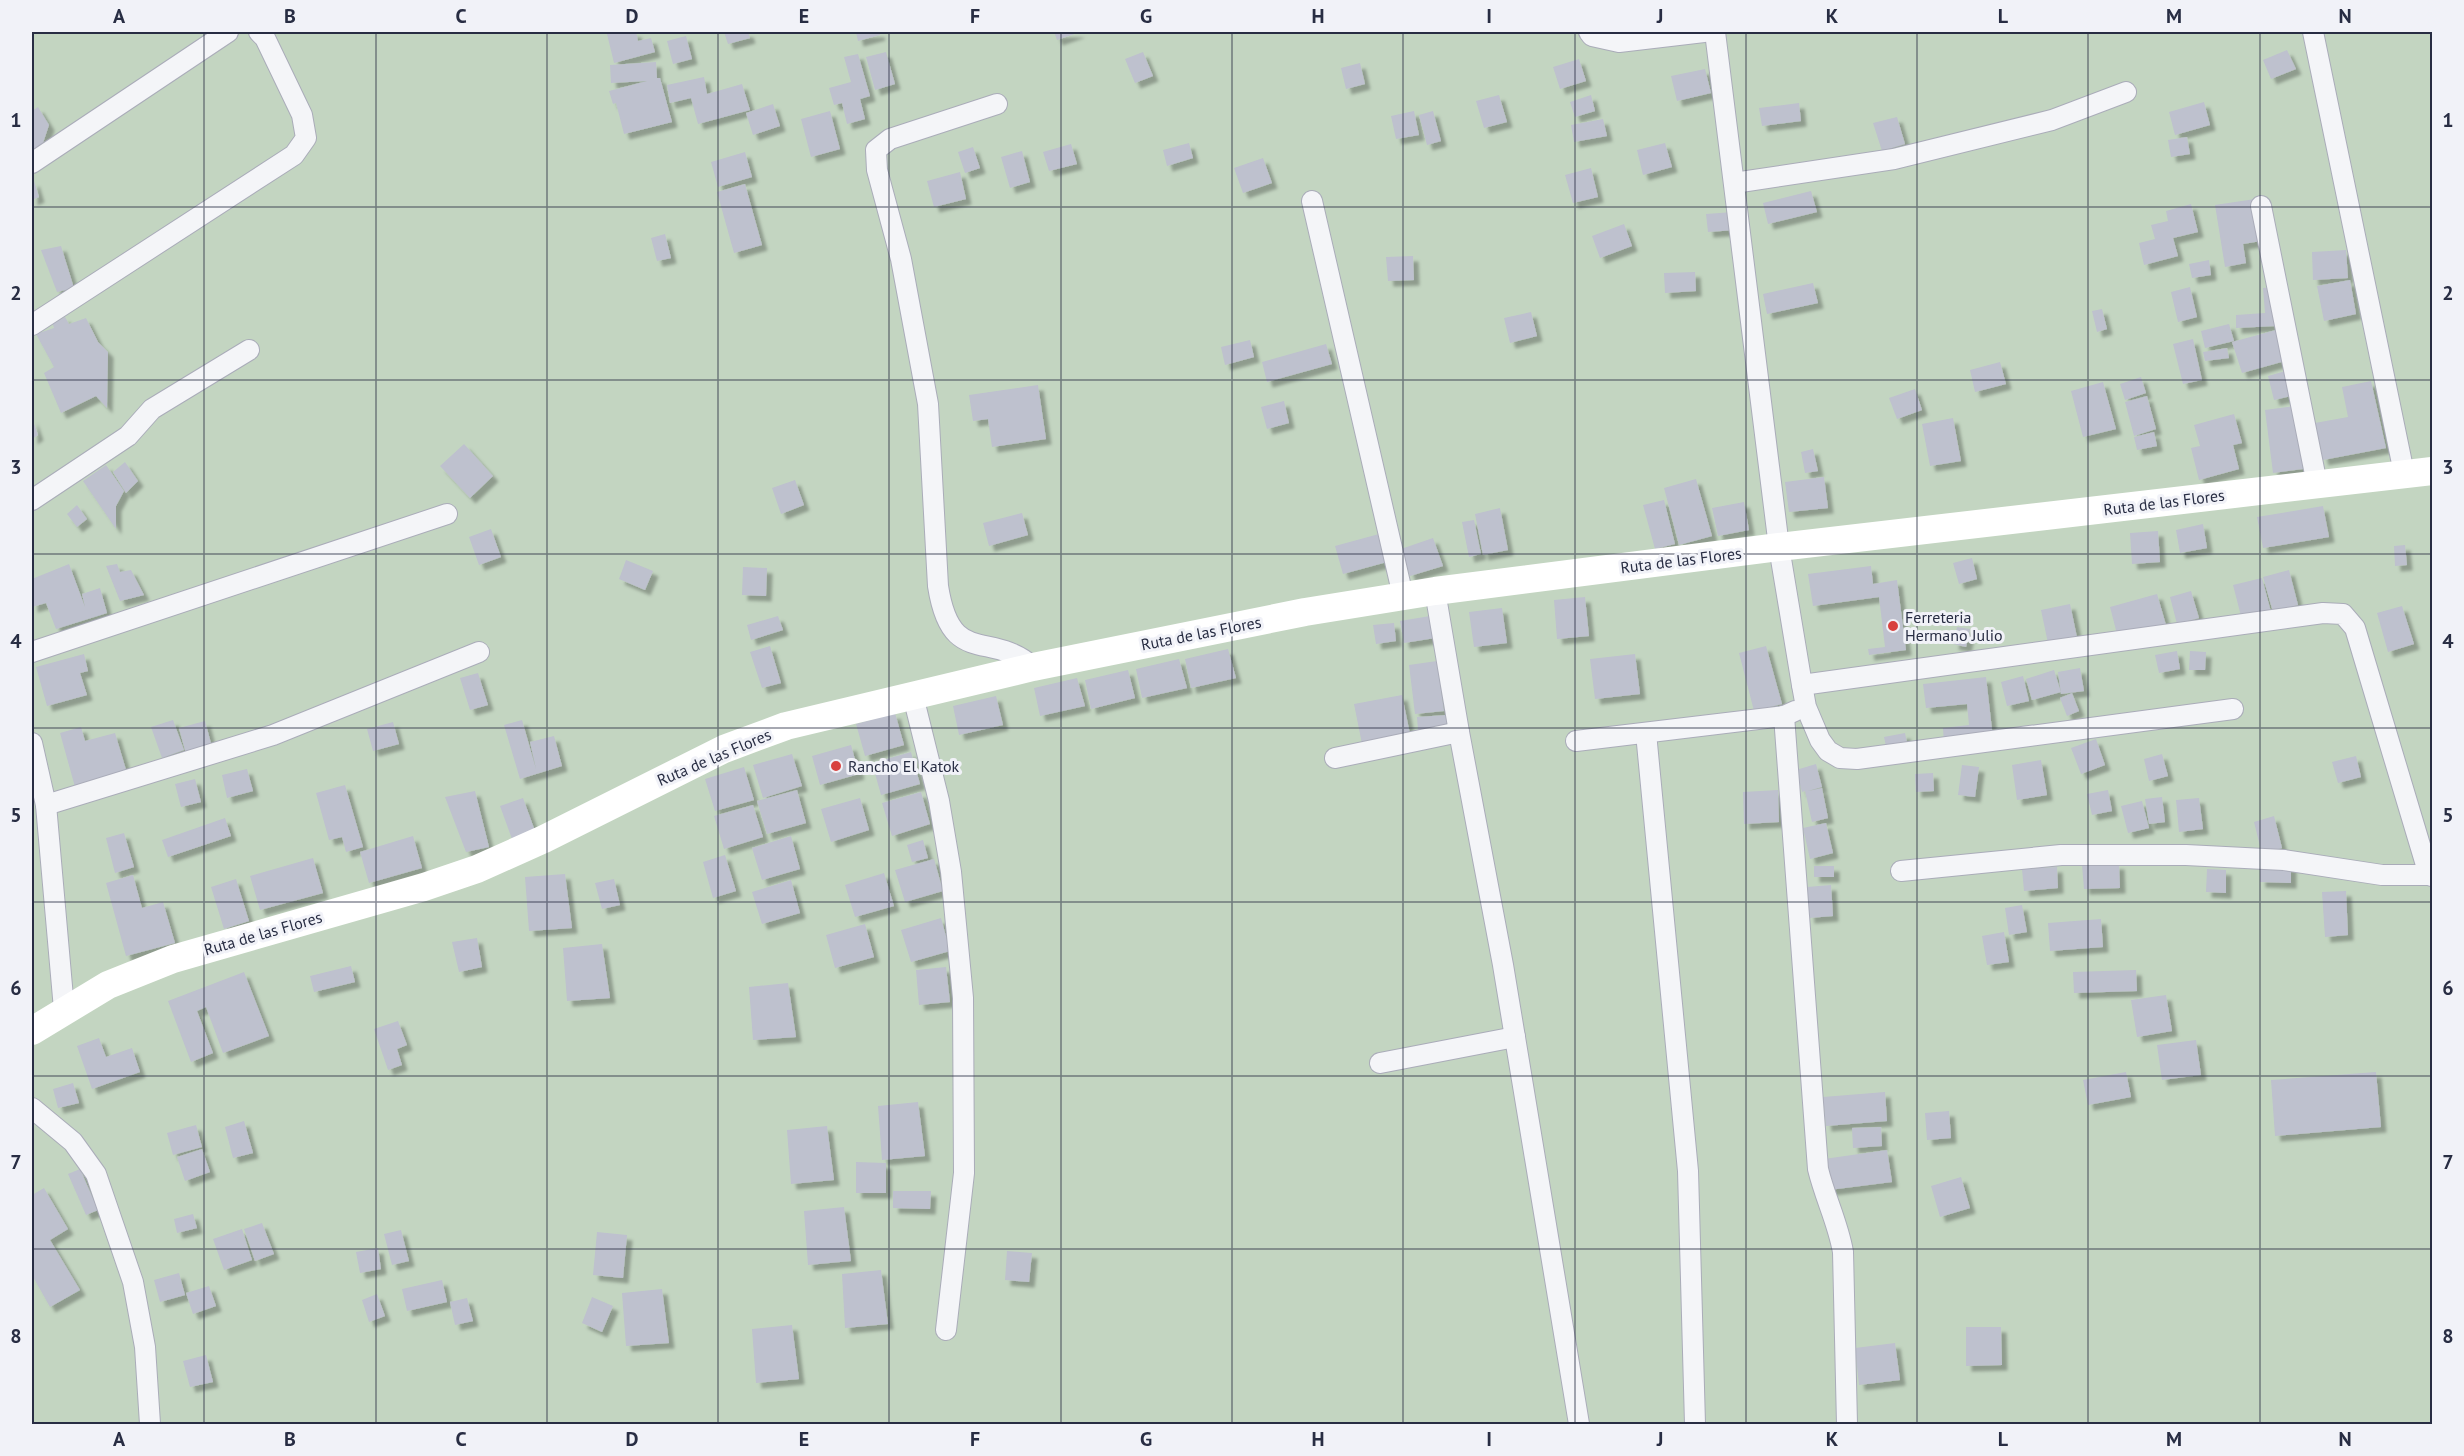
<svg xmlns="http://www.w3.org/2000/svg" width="2464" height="1456" font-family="'PT Sans',sans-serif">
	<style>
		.green { fill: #c3d5c1 }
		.building { fill: #bec1ce; filter: url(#shadow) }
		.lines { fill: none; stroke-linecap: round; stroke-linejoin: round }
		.street-casing { stroke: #aaacb9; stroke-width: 22 }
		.street { stroke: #f4f5f8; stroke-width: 20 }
		.secondary { stroke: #fff; stroke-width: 28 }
		.grid { fill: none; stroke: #282d43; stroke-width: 1.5; stroke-opacity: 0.55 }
		.poi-dot { fill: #d8413e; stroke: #f1f2f8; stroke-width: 2 }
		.labels { text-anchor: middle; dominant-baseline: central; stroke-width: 6; stroke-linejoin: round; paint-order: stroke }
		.street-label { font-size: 16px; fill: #282d43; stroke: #f1f2f8 }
		.poi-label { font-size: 16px; fill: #282d43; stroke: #f1f2f8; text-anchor: start }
		.neatline { fill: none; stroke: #282d43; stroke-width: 2 }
		.grid-label { font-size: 20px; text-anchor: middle; font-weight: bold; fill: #282d43 }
	</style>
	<defs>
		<filter id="shadow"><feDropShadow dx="5.5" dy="5.5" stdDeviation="1.5" flood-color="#0004"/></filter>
	</defs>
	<rect width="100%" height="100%" fill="#e1e3eb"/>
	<rect class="green" x="32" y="32" width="2400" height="1392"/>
	<g class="building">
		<path d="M615 32H636L638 41 651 38 655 52 614 63 607 34Z"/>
		<path d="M724 32H748L750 38 728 44Z"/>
		<path d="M856 32H879L880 35 858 41Z"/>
		<path d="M1054 32H1080L1057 40Z"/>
		<path d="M686 36 692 59 673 64 667 41Z"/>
		<path d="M2287 50 2296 69 2271 79 2263 60Z"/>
		<path d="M886 52 895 84 875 90 866 57Z"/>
		<path d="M1143 52 1153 76 1135 83 1125 59Z"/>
		<path d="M858 54 870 96 860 99 865 119 847 124 842 103 834 105 829 88 851 82 844 57Z"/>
		<path d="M1579 59 1586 81 1560 89 1553 67Z"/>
		<path d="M656 62 657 78H660L672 122 624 134 616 103 613 104 609 91 647 81 611 83 610 65Z"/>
		<path d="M1360 63 1365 84 1346 89 1341 68Z"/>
		<path d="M1705 69 1711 93 1677 101 1671 76Z"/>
		<path d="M704 77 707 94 742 84 750 110 698 124 691 98 670 103 667 85Z"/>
		<path d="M1499 95 1507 122 1484 128 1476 101Z"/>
		<path d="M1591 95 1595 111 1575 117 1570 102Z"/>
		<path d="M2204 102 2210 125 2175 135 2169 112Z"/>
		<path d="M1799 103 1801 121 1762 126 1759 108Z"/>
		<path d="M773 104 780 126 753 135 746 113Z"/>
		<path d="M38 107 49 125 42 146 32 151V111Z"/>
		<path d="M830 111 840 149 811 157 801 119Z"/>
		<path d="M1414 111 1419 135 1396 139 1391 116Z"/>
		<path d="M1433 111 1441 141 1427 145 1419 115Z"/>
		<path d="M1897 117 1905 144 1882 151 1873 123Z"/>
		<path d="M1603 119 1607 136 1574 142 1571 125Z"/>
		<path d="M2187 137 2190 154 2171 157 2168 140Z"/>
		<path d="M1189 143 1193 158 1167 166 1163 150Z"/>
		<path d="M1665 143 1672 167 1643 175 1637 150Z"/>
		<path d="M1071 144 1077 164 1049 171 1043 152Z"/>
		<path d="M973 147 980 168 965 173 958 152Z"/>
		<path d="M1022 151 1030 182 1010 188 1001 157Z"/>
		<path d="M745 152 752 177 718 187 711 162Z"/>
		<path d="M1263 158 1272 183 1243 193 1234 168Z"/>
		<path d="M1591 168 1598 197 1573 203 1565 175Z"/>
		<path d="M960 172 966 199 934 207 927 181Z"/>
		<path d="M34 181 39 197 32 200V182Z"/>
		<path d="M745 184 762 245 734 253 717 192Z"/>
		<path d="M1811 191 1817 212 1768 224 1763 203Z"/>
		<path d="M2255 199 2261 241 2243 244 2246 263 2225 267 2215 205Z"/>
		<path d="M2191 204 2198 232 2173 238 2178 256 2144 265 2139 243 2155 239 2151 225 2168 221 2166 211Z"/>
		<path d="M1733 212 1735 230 1708 232 1706 214Z"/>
		<path d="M1624 224 1632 246 1600 258 1592 236Z"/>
		<path d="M665 234 671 258 657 261 651 238Z"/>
		<path d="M61 246 74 288 57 292 41 250Z"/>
		<path d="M2346 250 2348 278 2313 280 2312 252Z"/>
		<path d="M1413 256 1414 280 1388 281 1386 257Z"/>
		<path d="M2209 260 2211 275 2192 278 2189 264Z"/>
		<path d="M1695 272 1696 291 1665 293 1664 273Z"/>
		<path d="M2350 280 2356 314 2324 321 2317 286Z"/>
		<path d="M1813 283 1818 303 1767 314 1763 294Z"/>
		<path d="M2190 287 2197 317 2178 322 2171 292Z"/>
		<path d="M2273 287 2276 326 2236 328V315L2265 313 2263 288Z"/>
		<path d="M2102 309 2107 329 2097 332 2092 311Z"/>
		<path d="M1531 312 1537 336 1510 343 1504 318Z"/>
		<path d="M65 317 69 324 86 318 98 342 108 352 107 408 96 396 61 413 44 373 54 367 36 334 54 328 52 321Z"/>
		<path d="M2229 324 2234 341 2205 348 2201 331Z"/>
		<path d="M2276 330 2285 361 2242 373 2232 342Z"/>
		<path d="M2193 339 2202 380 2183 384 2173 344Z"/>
		<path d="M1250 340 1254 357 1225 365 1221 347Z"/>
		<path d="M1326 344 1332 364 1267 382 1262 362Z"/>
		<path d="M2227 348 2229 358 2205 361 2203 352Z"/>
		<path d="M2000 362 2006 384 1975 392 1970 370Z"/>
		<path d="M2289 370 2295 395 2274 400 2268 376Z"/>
		<path d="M2141 377 2146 393 2125 400 2120 384Z"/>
		<path d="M2371 381 2386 448 2323 460 2315 423 2348 417 2342 387Z"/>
		<path d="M2103 382 2116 429 2083 437 2071 391Z"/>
		<path d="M1038 385 1046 439 992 447 988 419 973 421 969 395Z"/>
		<path d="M1915 389 1922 410 1897 419 1889 398Z"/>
		<path d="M2147 396 2156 429 2134 436 2125 402Z"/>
		<path d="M1284 401 1289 423 1267 429 1261 407Z"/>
		<path d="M2295 406 2303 469 2273 473 2265 410Z"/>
		<path d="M2234 414 2242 443 2233 445 2239 469 2199 480 2191 448 2200 446 2194 425Z"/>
		<path d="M32 418 38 435 32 439Z"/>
		<path d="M1953 418 1961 461 1930 466 1922 424Z"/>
		<path d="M2154 432 2157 446 2137 450 2134 437Z"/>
		<path d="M464 444 493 476 470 498 440 466Z"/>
		<path d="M1813 449 1818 471 1805 473 1801 452Z"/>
		<path d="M125 462 138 481 126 493 113 472Z"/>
		<path d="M106 465 124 491 116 506V529L83 481Z"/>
		<path d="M1824 477 1828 508 1789 512 1785 482Z"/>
		<path d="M1696 479 1712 536 1679 545 1664 488Z"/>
		<path d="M795 480 804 505 781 514 772 488Z"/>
		<path d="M1664 500 1675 544 1655 549 1643 505Z"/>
		<path d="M1744 502 1749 530 1718 536 1712 508Z"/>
		<path d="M77 505 87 519 77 527 67 514Z"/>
		<path d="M2323 506 2329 537 2263 548 2257 517Z"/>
		<path d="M1500 508 1508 550 1483 555 1475 514Z"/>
		<path d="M1022 513 1028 535 989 546 983 523Z"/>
		<path d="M1474 520 1481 554 1469 557 1462 522Z"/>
		<path d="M2203 524 2207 548 2180 553 2176 530Z"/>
		<path d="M491 529 501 557 479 565 469 537Z"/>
		<path d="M2158 531 2160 562 2132 564 2130 533Z"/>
		<path d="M1379 534 1387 562 1343 574 1335 546Z"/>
		<path d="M1433 538 1443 566 1410 576 1401 549Z"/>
		<path d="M2405 545 2407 565 2395 566 2394 546Z"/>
		<path d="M1972 558 1977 579 1959 584 1953 563Z"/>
		<path d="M626 560 653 571 645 590 619 579Z"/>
		<path d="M69 564 85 607 82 594 100 588 107 613 56 629 46 603 32 607V579Z"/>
		<path d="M117 564 120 572 131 570 144 595 120 601 106 566Z"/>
		<path d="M1871 566 1873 584 1897 580 1906 650 1869 655 1868 649 1885 647 1879 597 1813 606 1808 574Z"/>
		<path d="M743 567 767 568 766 596 742 595Z"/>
		<path d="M2289 570 2298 605 2273 612 2263 577Z"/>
		<path d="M2262 578 2271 612 2242 620 2233 585Z"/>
		<path d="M2191 591 2199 618 2177 624 2170 597Z"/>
		<path d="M2157 594 2166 625 2118 638 2110 607Z"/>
		<path d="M1585 597 1589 636 1557 639 1554 600Z"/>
		<path d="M2070 604 2078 642 2049 648 2041 610Z"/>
		<path d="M2402 606 2414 644 2388 652 2377 613Z"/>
		<path d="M1502 608 1507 643 1474 647 1469 612Z"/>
		<path d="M778 616 783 630 751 640 747 625Z"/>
		<path d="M1430 616 1435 638 1404 643 1400 621Z"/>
		<path d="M1394 623 1396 641 1376 644 1373 625Z"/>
		<path d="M1957 627 1970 629 1966 647 1953 644Z"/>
		<path d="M770 646 781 683 762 688 750 652Z"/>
		<path d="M1766 646 1782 704 1754 711 1739 653Z"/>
		<path d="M1228 649 1236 678 1191 688 1185 659Z"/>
		<path d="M2177 651 2180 669 2159 673 2155 655Z"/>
		<path d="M2190 651 2206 652 2205 670H2189Z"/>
		<path d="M84 654 88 671 80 673 87 695 47 706 36 667Z"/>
		<path d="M1635 654 1640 694 1595 699 1590 659Z"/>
		<path d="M1179 659 1187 688 1142 698 1136 669Z"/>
		<path d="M1437 661 1444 711 1415 714 1409 665Z"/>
		<path d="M2080 668 2084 691 2061 694 2058 672Z"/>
		<path d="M1128 670 1135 698 1091 709 1085 680Z"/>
		<path d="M2054 670 2061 692 2032 700 2026 679Z"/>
		<path d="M478 673 488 705 470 710 460 678Z"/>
		<path d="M2023 676 2029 701 2007 706 2001 682Z"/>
		<path d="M1986 677 1993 738 1944 744 1943 728 1969 725 1967 704 1926 708 1923 684Z"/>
		<path d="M1077 678 1085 706 1040 716 1034 688Z"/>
		<path d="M2072 693 2079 711 2067 716 2060 698Z"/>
		<path d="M1402 695 1410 734 1362 744 1354 704Z"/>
		<path d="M996 696 1003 725 959 735 953 706Z"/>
		<path d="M895 713 904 745 865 756 856 724Z"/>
		<path d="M1447 715 1449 727 1418 730 1417 717Z"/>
		<path d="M173 720 184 750 162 758 151 727Z"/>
		<path d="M522 720 536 769 530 742 554 736 562 766 520 779 504 725Z"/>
		<path d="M205 721 212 747 186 754 179 728Z"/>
		<path d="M393 722 399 744 373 751 367 729Z"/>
		<path d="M81 727 85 741 115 733 127 773 75 787 60 733Z"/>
		<path d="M1905 733 1908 747 1887 751 1884 737Z"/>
		<path d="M2096 739 2105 765 2081 774 2071 748Z"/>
		<path d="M851 745 859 774 820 785 812 756Z"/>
		<path d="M911 752 920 784 881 795 872 763Z"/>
		<path d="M792 754 802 786 763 798 753 765Z"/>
		<path d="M2162 754 2168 776 2149 781 2144 759Z"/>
		<path d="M2356 756 2361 777 2338 783 2332 762Z"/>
		<path d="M2041 760 2047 795 2017 800 2012 765Z"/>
		<path d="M1816 764 1822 787 1808 791 1822 788 1828 818 1812 822 1805 791 1802 792 1796 770Z"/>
		<path d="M1962 765 1979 767 1975 797 1958 795Z"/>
		<path d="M744 767 754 800 715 811 705 779Z"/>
		<path d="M247 769 253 791 227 798 222 775Z"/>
		<path d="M1933 773 1934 791 1916 792 1915 774Z"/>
		<path d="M195 779 201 802 181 807 175 784Z"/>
		<path d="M345 785 363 847 346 852 342 837 329 840 316 793Z"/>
		<path d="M797 790 806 823 767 834 757 801Z"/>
		<path d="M1778 790 1779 822 1744 824 1743 792Z"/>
		<path d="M2108 790 2112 811 2092 815 2087 794Z"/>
		<path d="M475 791 489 847 466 852 445 797Z"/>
		<path d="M921 792 930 824 892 836 882 803Z"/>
		<path d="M2162 797 2165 822 2149 824 2145 799Z"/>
		<path d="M523 798 535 831 512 839 500 806Z"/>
		<path d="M860 798 869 830 831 842 821 809Z"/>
		<path d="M2199 798 2203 829 2179 832 2176 800Z"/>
		<path d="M2142 801 2149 828 2128 833 2121 806Z"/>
		<path d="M753 805 763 837 724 849 714 816Z"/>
		<path d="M2274 816 2282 848 2262 854 2254 822Z"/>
		<path d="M225 818 231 836 168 857 162 840Z"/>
		<path d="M1826 823 1833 853 1810 859 1803 828Z"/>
		<path d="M124 833 134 867 115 873 106 838Z"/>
		<path d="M413 836 422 868 369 883 360 852Z"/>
		<path d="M791 836 800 869 762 880 752 848Z"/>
		<path d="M923 840 928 858 912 862 907 845Z"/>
		<path d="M725 855 736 891 713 898 703 862Z"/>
		<path d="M313 858 323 893 260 910 250 876Z"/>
		<path d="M934 859 943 891 905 902 895 870Z"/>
		<path d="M2119 864 2120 888 2084 889 2082 865Z"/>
		<path d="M2260 865H2291V883L2260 882Z"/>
		<rect x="1814" y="866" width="20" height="11"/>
		<path d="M2057 867 2058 888 2024 891 2022 869Z"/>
		<path d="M2207 869 2226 870V893L2206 892Z"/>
		<path d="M884 873 894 906 855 917 845 885Z"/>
		<path d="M565 874 572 928 529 931 525 877Z"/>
		<path d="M133 875 142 908 163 902 175 943 126 956 106 883Z"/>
		<path d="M236 879 249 921 224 929 211 887Z"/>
		<path d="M614 879 620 905 602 909 595 883Z"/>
		<path d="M791 880 800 913 762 924 752 892Z"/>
		<path d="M1831 885 1833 916 1809 918 1807 887Z"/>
		<path d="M2346 891 2348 935 2325 937 2322 892Z"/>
		<path d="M2022 905 2027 932 2009 935 2005 908Z"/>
		<path d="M941 918 950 951 911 962 901 930Z"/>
		<path d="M2101 919 2103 947 2050 951 2048 923Z"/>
		<path d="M865 924 874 957 835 968 826 935Z"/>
		<path d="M2004 932 2009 962 1987 965 1982 936Z"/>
		<path d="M477 938 482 967 459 972 452 942Z"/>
		<path d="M602 944 610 998 567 1001 563 948Z"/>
		<path d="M351 966 355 982 314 992 310 976Z"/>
		<path d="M946 967 950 1002 919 1005 916 970Z"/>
		<path d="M2136 970 2137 991 2074 993 2073 972Z"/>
		<path d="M244 972 269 1036 223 1053 206 1007 197 1011 213 1053 191 1062 168 1001Z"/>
		<path d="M788 983 796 1037 753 1040 749 987Z"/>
		<path d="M2166 995 2172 1031 2137 1037 2131 1000Z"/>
		<path d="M398 1021 407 1045 397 1049 402 1065 388 1070 374 1029Z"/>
		<path d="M99 1038 106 1057 132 1048 140 1072 92 1089 77 1046Z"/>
		<path d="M2196 1040 2201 1075 2162 1080 2157 1045Z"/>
		<path d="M2126 1072 2131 1097 2088 1105 2083 1080Z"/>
		<path d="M2376 1072 2381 1127 2275 1136 2271 1080Z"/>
		<path d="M73 1083 79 1103 58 1108 53 1089Z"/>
		<path d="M1885 1092 1887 1121 1826 1126 1823 1097Z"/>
		<path d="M918 1102 925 1156 882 1160 878 1106Z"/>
		<path d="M1949 1111 1951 1138 1927 1140 1925 1113Z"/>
		<path d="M244 1121 253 1153 233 1158 225 1127Z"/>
		<path d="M196 1125 202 1147 173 1155 167 1133Z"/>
		<path d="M827 1126 834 1180 791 1184 787 1130Z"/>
		<path d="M1881 1127 1882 1146 1853 1148 1852 1128Z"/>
		<path d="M202 1149 210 1172 185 1181 177 1157Z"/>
		<path d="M1887 1150 1892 1182 1829 1190 1824 1159Z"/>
		<path d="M856 1162 886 1163V1193H856Z"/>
		<path d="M80 1169 98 1210 86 1215 68 1174Z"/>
		<path d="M1961 1177 1970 1208 1940 1217 1931 1186Z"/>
		<path d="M44 1188 68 1229 50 1240 80 1290 50 1307 32 1275V1195Z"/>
		<path d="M893 1191H931L930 1209 893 1208Z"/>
		<path d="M844 1207 851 1261 808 1265 804 1211Z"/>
		<path d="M193 1214 197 1228 177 1233 174 1219Z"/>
		<path d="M262 1223 274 1254 255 1261 244 1229Z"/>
		<path d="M242 1229 252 1260 224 1270 213 1239Z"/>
		<path d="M401 1230 409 1261 392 1265 384 1234Z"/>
		<path d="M597 1232 627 1235 623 1278 593 1275Z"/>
		<path d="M378 1248 381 1269 360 1273 356 1252Z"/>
		<path d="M1007 1251 1032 1253 1029 1282 1005 1280Z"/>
		<path d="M881 1270 888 1324 845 1328 842 1274Z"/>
		<path d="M179 1273 185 1295 160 1302 154 1280Z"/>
		<path d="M442 1280 447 1302 407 1311 402 1289Z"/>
		<path d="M209 1286 216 1306 193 1314 186 1293Z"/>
		<path d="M662 1289 669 1343 626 1346 622 1293Z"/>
		<path d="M377 1294 385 1316 369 1322 362 1300Z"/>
		<path d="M592 1297 613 1306 602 1332 582 1323Z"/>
		<path d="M467 1298 473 1321 455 1325 450 1302Z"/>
		<path d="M792 1325 799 1379 756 1383 752 1329Z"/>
		<path d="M1966 1327H2001L2002 1365 1966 1366Z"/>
		<path d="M1895 1343 1900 1380 1859 1385 1855 1348Z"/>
		<path d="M206 1355 213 1382 190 1387 183 1361Z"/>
	</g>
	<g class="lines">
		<defs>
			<g id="street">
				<path d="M1589 32 1592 36 1619 42 1704 32"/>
				<path d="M1715 32 1779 547 1802 685 1806 707 1820 740 1828 751 1840 758 1857 759 2233 709"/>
				<path d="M2313 32 2404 473"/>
				<path d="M997 104 890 139 876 150 877 170 901 259 928 404 938 586C951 669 990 629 1033 667"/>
				<path d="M32 163 228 32"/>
				<path d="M1734 183 1894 159 2052 120 2126 92"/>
				<path d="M1312 201 1403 596"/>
				<path d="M2261 206 2317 484"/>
				<path d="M32 325 294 155 306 138 302 115 265 38 259 32"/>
				<path d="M32 500 128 436 152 409 249 350"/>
				<path d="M1435 591 1459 732 1503 965 1579 1424"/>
				<path d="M32 652 447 514"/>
				<path d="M1802 685 2323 613 2343 614 2355 628 2429 875 2432 876"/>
				<path d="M913 696 939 801 951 872 963 998 964 1173 946 1330"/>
				<path d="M1784 716 1818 1169C1825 1198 1838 1223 1843 1252L1847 1424"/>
				<path d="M1646 733 1688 1171 1695 1424"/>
				<path d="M1576 741 1784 716 1795 711"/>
				<path d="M32 743 46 805 64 1009"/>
				<path d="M1335 758 1459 732"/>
				<path d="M46 805 273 735 479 652"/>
				<path d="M1901 871 2061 855H2186L2284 860 2382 875H2429"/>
				<path d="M1380 1063 1515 1037"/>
				<path d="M32 1108 73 1142 96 1174 133 1282 145 1347 150 1424"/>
			</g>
		</defs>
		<use href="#street" class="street-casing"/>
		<use href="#street" class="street"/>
		<path class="secondary" d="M32 1031 108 985 173 959 424 887 477 869 544 839 724 749 786 726 1033 667 1305 612 1435 591 1779 547 2432 471"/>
	</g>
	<path class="grid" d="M204 32V1424M376 32V1424M547 32V1424M718 32V1424M889 32V1424M1061 32V1424M1232 32V1424M1403 32V1424M1575 32V1424M1746 32V1424M1917 32V1424M2088 32V1424M2260 32V1424M32 207H2432M32 380H2432M32 554H2432M32 728H2432M32 902H2432M32 1076H2432M32 1249H2432"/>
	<g class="poi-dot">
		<circle cx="1893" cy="626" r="6"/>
		<circle cx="836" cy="766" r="6"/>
	</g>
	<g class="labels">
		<g class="street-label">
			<text transform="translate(2164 502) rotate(-7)">Ruta de las Flores</text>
			<text transform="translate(1681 560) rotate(-7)">Ruta de las Flores</text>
			<text transform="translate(1201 633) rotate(-11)">Ruta de las Flores</text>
			<text transform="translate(714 757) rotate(-23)">Ruta de las Flores</text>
			<text transform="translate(263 933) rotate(-16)">Ruta de las Flores</text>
		</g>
		<g class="poi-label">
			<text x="1905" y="617">Ferreteria<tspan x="1905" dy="18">Hermano Julio</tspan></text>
			<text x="848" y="766">Rancho El Katok</text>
		</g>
	</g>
	<rect width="2464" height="1456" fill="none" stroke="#f1f2f8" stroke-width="66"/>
	<rect x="33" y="33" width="2398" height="1390" class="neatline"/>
	<g class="grid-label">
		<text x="119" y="23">A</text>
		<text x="290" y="23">B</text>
		<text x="461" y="23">C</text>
		<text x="632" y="23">D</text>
		<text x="804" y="23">E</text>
		<text x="975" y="23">F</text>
		<text x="1146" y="23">G</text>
		<text x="1318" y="23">H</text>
		<text x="1489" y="23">I</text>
		<text x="1660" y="23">J</text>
		<text x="1832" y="23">K</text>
		<text x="2003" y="23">L</text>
		<text x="2174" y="23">M</text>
		<text x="2345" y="23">N</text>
		<text x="16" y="127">1</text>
		<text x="2448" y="127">1</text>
		<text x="16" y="300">2</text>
		<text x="2448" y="300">2</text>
		<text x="16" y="474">3</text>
		<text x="2448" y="474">3</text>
		<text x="16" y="648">4</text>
		<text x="2448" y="648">4</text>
		<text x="16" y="822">5</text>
		<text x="2448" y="822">5</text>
		<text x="16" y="995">6</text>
		<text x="2448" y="995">6</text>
		<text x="16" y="1169">7</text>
		<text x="2448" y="1169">7</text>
		<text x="16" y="1343">8</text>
		<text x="2448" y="1343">8</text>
		<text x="119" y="1446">A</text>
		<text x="290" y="1446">B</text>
		<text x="461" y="1446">C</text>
		<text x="632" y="1446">D</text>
		<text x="804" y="1446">E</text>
		<text x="975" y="1446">F</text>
		<text x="1146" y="1446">G</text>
		<text x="1318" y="1446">H</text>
		<text x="1489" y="1446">I</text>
		<text x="1660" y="1446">J</text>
		<text x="1832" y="1446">K</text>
		<text x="2003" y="1446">L</text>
		<text x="2174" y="1446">M</text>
		<text x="2345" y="1446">N</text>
	</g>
</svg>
